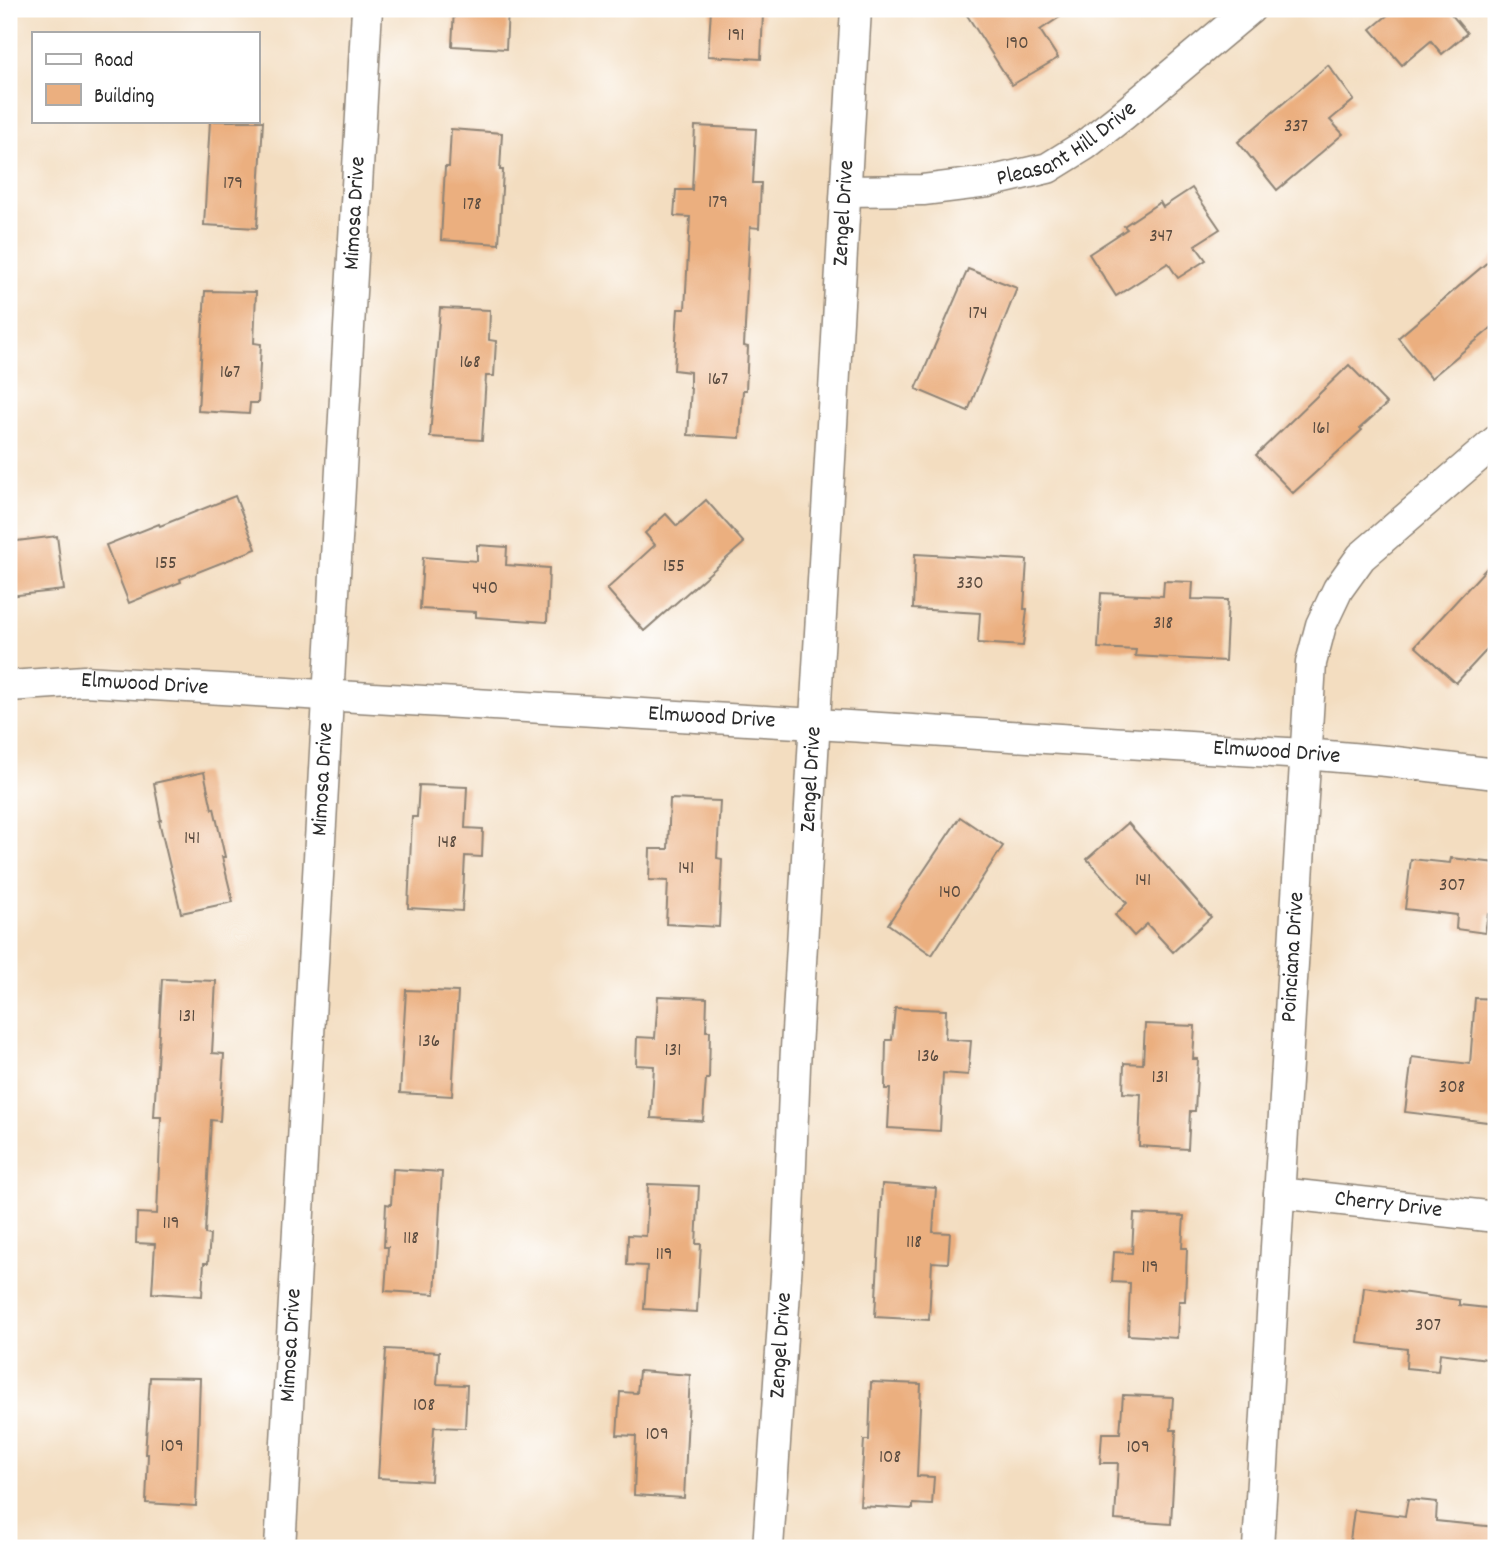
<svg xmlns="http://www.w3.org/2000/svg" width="1505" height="1557" font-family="Dekko,sans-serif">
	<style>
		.building { fill: #ebaf7f }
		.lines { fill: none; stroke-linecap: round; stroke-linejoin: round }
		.street-casing { stroke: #8f8476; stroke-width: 33 }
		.street { stroke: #fff; stroke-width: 30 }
		.labels { text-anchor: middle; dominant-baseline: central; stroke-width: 5; stroke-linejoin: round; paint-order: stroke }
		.number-label { font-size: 19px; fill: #5b4c40 }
		.street-label { font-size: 23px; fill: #2b2b2b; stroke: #fff }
	</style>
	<rect width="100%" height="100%" fill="#fff"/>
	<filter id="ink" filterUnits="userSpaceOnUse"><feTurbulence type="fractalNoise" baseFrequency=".0143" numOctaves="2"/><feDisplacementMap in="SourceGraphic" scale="14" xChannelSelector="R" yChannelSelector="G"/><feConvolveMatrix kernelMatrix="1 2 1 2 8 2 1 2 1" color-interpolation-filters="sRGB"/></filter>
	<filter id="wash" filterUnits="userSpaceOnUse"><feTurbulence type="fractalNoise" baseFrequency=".00686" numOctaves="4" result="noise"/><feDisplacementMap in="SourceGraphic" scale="28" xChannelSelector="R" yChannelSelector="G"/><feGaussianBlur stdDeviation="1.57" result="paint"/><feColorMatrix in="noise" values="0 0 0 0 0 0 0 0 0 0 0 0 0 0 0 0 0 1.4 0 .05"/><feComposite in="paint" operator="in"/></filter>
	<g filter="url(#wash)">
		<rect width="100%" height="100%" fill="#f3ddc0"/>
		<g id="blocks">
			<g class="building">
				<path d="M454 9H508L506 49 452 46Z"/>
				<path d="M711 9H761V14H763L761 59 708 56Z"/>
				<path d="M963 9H1072L1040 30 1058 58 1012 85Z"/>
				<path d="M1395 9H1447L1467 33 1442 54 1431 41 1402 65 1371 29Z"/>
				<path d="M1328 65 1354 100 1330 120 1343 134 1277 190 1238 142Z"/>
				<path d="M210 121H263L257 228 204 225Z"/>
				<path d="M695 126 756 129 753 183H761L759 228 750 227 744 346 748 347 746 390H743L740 438 688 435 691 388H690V372L674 370 678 309H685L690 217 674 216 676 190H692Z"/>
				<path d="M451 129 502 133 500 170H503L499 244 441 240 445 167H449Z"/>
				<path d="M1192 188 1220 229 1195 245 1206 260 1178 278 1168 263 1116 296 1089 254 1127 229 1124 226 1160 202 1163 207Z"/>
				<path d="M1496 255V324L1431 378 1398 338Z"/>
				<path d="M968 269 1017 288 968 411 916 389Z"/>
				<path d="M205 291 256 292 254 343 261 344 258 403H250L249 414 198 411Z"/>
				<path d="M440 308 490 310 489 340 496 341 494 376H486L482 440 430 437Z"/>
				<path d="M1349 365 1387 404 1360 428 1362 430 1293 493 1256 455Z"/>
				<path d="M235 496 256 549 180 579 181 582 129 603 106 545 159 524 160 526Z"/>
				<path d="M706 500 744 543 644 631 607 589 655 545 645 533 666 514 677 526Z"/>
				<path d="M57 536 64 590 9 596V542Z"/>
				<path d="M477 545 507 547 506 565 549 568 547 622 476 617V612L420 609 423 557 477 561Z"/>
				<path d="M915 554 1027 560 1024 609H1027L1023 646 978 643 980 613 913 609Z"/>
				<path d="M1496 558V640L1456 683 1415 646Z"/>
				<path d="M1164 581 1193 582 1192 599 1228 600 1225 661 1135 656 1136 650 1098 648 1101 593 1163 596Z"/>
				<path d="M204 772 212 809 214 808 225 857H222L233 902 181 913 159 821 161 820 154 783Z"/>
				<path d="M419 785 467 787 465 828 483 829 482 857 465 856 462 911 408 908 412 817H417Z"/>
				<path d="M670 799 720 801 717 858 722 859 719 927 666 924 668 881 649 880 650 849H668Z"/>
				<path d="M960 817 1003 846 932 955 888 924Z"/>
				<path d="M1128 823 1211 917 1173 952 1147 924 1134 936 1115 915 1127 903 1087 859Z"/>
				<path d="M1451 858 1496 863V915L1488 914 1485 933 1456 929 1457 915 1405 909 1411 859 1450 863Z"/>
				<path d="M162 979 216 981 212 1053 224 1054 220 1121 211 1120 205 1234 210 1235 208 1263H204L202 1296 152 1293 155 1244 136 1243 137 1213 157 1214 161 1117H154Z"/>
				<path d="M406 990 458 992 452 1096 400 1093Z"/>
				<path d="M658 996 707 998 706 1031H710L709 1079H706L703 1121 651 1118 654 1066 636 1065 637 1037 655 1038Z"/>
				<path d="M1475 998 1496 999V1123L1405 1112 1412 1057 1470 1064Z"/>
				<path d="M895 1008 946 1010 945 1039 971 1041 968 1075 943 1073 940 1131 888 1128 890 1089H885L886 1040H892Z"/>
				<path d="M1145 1024 1195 1026 1193 1059H1198L1195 1111H1190L1188 1149 1139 1146 1141 1094 1123 1093 1124 1063 1143 1064Z"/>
				<path d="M393 1169 442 1172 435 1294 385 1291 388 1247H384L386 1204 391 1205Z"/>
				<path d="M648 1184 699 1186 696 1244H701L697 1312 644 1309 647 1266 627 1265 628 1235 646 1236Z"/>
				<path d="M882 1184 936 1188 933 1232 950 1233 948 1263 932 1262 929 1320 875 1317Z"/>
				<path d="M1134 1214 1184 1216 1182 1248H1187L1185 1301H1179L1177 1338 1128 1335 1130 1283 1112 1282 1114 1252 1132 1253Z"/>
				<path d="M1364 1287 1459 1300V1305L1496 1309V1360L1440 1353 1438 1371 1406 1368 1407 1349 1358 1343Z"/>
				<path d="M386 1349 439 1352 437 1384 467 1385 465 1428 434 1427 431 1481 378 1478Z"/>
				<path d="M639 1371 690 1375 684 1498 634 1495 636 1436 617 1435 620 1392 637 1393Z"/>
				<path d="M150 1377 200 1378 196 1506 146 1503 148 1454H145L146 1440Z"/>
				<path d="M871 1382 921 1384 917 1476 934 1477 932 1505 913 1504V1509L860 1506 864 1440H869Z"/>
				<path d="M1123 1395 1173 1397 1171 1430H1176L1171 1524 1115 1520 1118 1463H1100L1102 1433H1120Z"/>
				<path d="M1408 1499 1437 1502 1436 1521 1496 1527V1548H1349L1354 1510 1405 1516Z"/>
			</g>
		</g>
	</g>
	<g filter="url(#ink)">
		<use href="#blocks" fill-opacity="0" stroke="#8f8476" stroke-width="2"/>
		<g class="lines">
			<defs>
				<g id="street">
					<path id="s1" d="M846 191 923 190 988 182 1048 168 1085 145 1122 116 1250 9"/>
					<path id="s2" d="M9 686 84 681 816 724 1304 754 1387 761 1496 774"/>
					<path id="s3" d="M1279 1193 1496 1217"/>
					<path id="s4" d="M280 1548 367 9"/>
					<path id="s5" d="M768 1548 787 1261 795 1066 856 9"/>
					<path id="s6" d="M1258 1548 1311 663 1321 625 1338 589 1361 557 1496 441"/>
				</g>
			</defs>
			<use href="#street" class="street-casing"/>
			<use href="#street" class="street"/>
		</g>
	</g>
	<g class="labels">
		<g class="number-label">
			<text x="736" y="36">191</text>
			<text x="1017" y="44">190</text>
			<text x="1296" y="127">337</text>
			<text x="233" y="184">179</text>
			<text x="718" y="203">179</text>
			<text x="472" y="205">178</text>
			<text x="1161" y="237">347</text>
			<text x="978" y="314">174</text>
			<text x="470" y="363">168</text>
			<text x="230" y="373">167</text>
			<text x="718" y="380">167</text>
			<text x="1321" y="429">161</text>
			<text x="166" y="564">155</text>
			<text x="674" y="567">155</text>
			<text x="970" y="584">330</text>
			<text x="485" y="589">440</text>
			<text x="1163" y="624">318</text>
			<text x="192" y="839">141</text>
			<text x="447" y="843">148</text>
			<text x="686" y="869">141</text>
			<text x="1143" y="881">141</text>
			<text x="1452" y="886">307</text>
			<text x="950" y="893">140</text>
			<text x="187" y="1017">131</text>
			<text x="429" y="1042">136</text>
			<text x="673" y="1051">131</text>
			<text x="928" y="1057">136</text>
			<text x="1160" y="1078">131</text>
			<text x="1452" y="1088">308</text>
			<text x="171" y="1224">119</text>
			<text x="411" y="1239">118</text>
			<text x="914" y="1243">118</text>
			<text x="664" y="1255">119</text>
			<text x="1150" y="1268">119</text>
			<text x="1428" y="1326">307</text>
			<text x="424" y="1406">108</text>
			<text x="657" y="1435">109</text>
			<text x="172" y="1447">109</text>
			<text x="1138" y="1448">109</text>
			<text x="890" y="1458">108</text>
		</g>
		<g class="street-label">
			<text stroke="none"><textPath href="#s1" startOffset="231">Pleasant Hill Drive</textPath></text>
			<text stroke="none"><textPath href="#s4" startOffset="1337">Mimosa Drive</textPath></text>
			<text stroke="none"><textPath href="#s5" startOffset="1337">Zengel Drive</textPath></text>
			<text stroke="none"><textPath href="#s2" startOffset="136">Elmwood Drive</textPath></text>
			<text stroke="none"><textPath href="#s2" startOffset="704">Elmwood Drive</textPath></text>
			<text stroke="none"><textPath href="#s2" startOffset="1270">Elmwood Drive</textPath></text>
			<text stroke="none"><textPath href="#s4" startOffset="770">Mimosa Drive</textPath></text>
			<text stroke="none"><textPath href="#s5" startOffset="770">Zengel Drive</textPath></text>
			<text stroke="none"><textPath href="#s6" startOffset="592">Poinciana Drive</textPath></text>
			<text stroke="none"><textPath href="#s3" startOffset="110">Cherry Drive</textPath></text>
			<text stroke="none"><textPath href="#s4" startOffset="203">Mimosa Drive</textPath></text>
			<text stroke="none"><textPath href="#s5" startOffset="203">Zengel Drive</textPath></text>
		</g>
	</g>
	<rect width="1505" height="1557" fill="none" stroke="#fff" stroke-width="35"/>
	<rect x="32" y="32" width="228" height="91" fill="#ffffff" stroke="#aaaaaa" stroke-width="2"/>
	<rect x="46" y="54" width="35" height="10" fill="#ffffff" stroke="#aaaaaa" stroke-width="2"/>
	<text x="94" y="66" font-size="21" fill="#2b2b2b">Road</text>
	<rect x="46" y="84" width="35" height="21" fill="#ebaf7f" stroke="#aaaaaa" stroke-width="2"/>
	<text x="94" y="102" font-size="21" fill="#2b2b2b">Building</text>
</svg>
